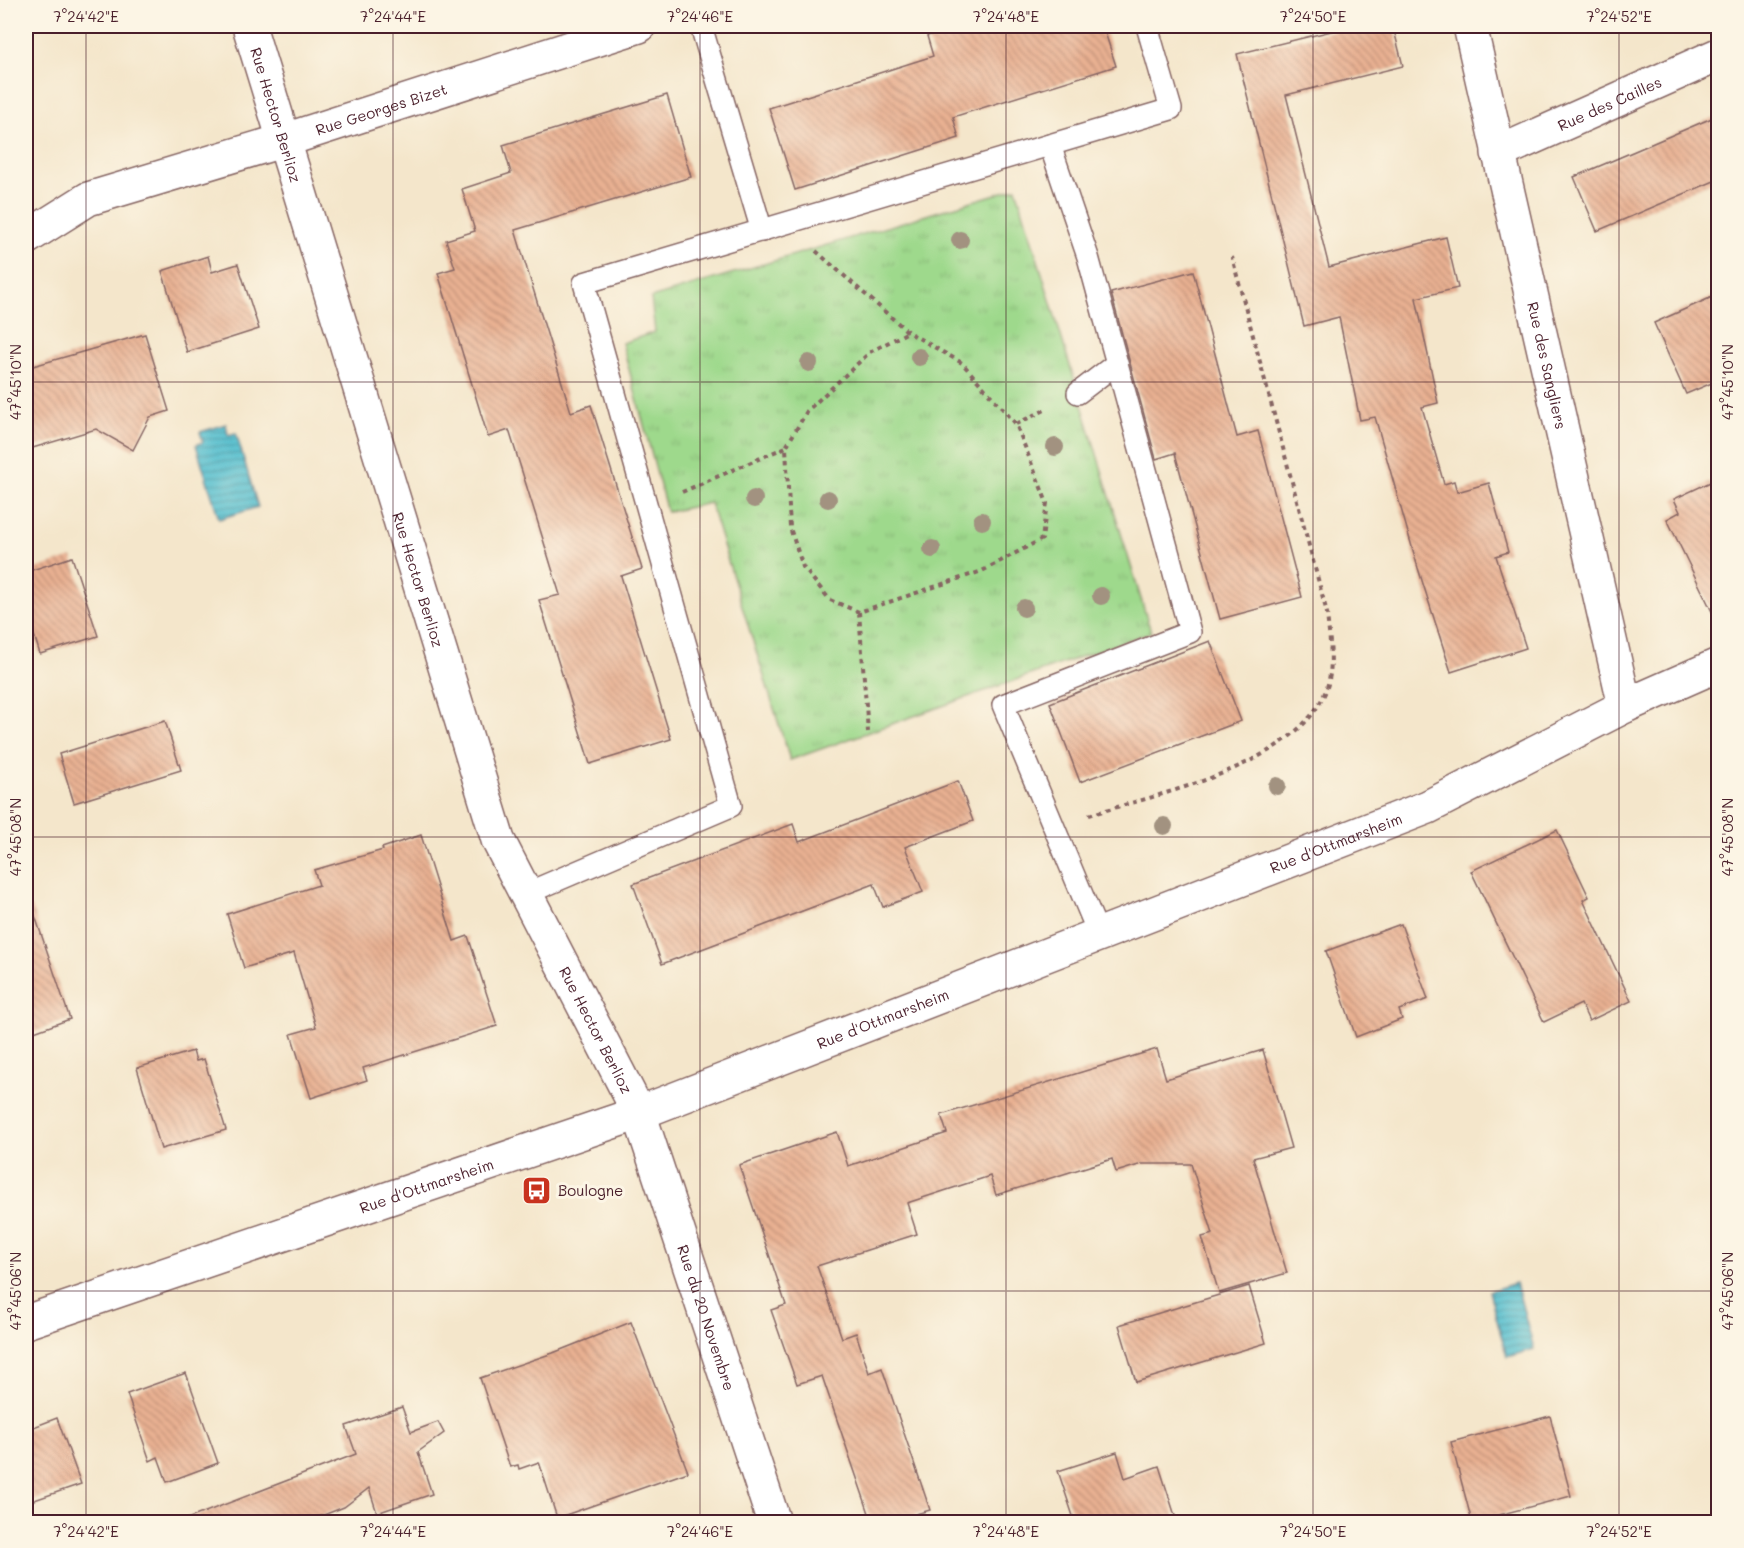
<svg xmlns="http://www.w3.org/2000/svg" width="1744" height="1548" font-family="Mali,sans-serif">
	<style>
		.grass { fill: url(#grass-tufts); stroke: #747c5c; stroke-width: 1.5 }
		.water { fill: url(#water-rules); stroke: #4f6f7d; stroke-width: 1.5 }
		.building { fill: url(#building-back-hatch) }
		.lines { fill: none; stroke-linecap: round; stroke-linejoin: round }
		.service-casing { stroke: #866563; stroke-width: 24 }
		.minor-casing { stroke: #866563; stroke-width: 36 }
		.secondary-casing { stroke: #866563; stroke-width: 36 }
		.path { stroke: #866563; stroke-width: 4; stroke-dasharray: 4.5 4.5; stroke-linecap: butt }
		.service { stroke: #fff; stroke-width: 21 }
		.minor { stroke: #fff; stroke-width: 33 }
		.secondary { stroke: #fff; stroke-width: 33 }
		.tree { fill: #a29280 }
		.ticks { fill: none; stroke: #4a1f2b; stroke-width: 1.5; stroke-opacity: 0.45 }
		.labels { text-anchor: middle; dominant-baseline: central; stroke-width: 6; stroke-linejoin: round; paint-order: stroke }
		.street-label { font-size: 15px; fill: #4a1f2b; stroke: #fcf5e5 }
		.poi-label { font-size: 15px; fill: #4a1f2b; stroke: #fcf5e5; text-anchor: start }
		.neatline { fill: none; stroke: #4a1f2b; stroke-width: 2 }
		.ticks-label { font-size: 15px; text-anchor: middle; fill: #4a1f2b }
	</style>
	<defs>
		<pattern id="grass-tufts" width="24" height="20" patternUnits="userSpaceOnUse" patternTransform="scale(1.5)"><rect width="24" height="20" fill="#9ed98c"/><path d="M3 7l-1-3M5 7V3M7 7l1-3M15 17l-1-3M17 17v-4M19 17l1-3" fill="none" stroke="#8aba79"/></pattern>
		<pattern id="water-rules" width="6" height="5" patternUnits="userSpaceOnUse" patternTransform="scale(1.5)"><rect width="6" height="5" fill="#54bfcf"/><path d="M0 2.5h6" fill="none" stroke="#489ba8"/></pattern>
		<pattern id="building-back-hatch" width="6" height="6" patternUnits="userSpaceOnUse" patternTransform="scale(1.5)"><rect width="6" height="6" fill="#e9b192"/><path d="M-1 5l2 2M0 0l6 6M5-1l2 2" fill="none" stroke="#bf8f77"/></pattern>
	</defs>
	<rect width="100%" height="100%" fill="#fcf5e5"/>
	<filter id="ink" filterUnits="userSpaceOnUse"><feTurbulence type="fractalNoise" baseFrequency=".0167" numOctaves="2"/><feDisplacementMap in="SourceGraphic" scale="12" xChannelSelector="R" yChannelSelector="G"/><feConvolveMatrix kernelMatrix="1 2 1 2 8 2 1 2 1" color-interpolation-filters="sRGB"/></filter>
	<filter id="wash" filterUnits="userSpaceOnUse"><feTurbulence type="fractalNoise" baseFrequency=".008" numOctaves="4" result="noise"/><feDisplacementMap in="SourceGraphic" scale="24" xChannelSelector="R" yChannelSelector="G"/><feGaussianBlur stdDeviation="1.35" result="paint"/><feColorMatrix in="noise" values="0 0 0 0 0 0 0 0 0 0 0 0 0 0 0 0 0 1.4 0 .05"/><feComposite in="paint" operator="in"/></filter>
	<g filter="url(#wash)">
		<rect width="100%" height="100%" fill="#f4e6cb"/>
		<path class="grass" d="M1016 188 1151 632 790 760 710 503 667 512 622 343 655 332 651 298Z"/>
		<g class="water">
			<path d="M226 424 228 435 236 433 258 507 219 519 196 445 203 442 200 432Z"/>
			<path d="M1516 1283 1534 1349 1507 1357 1489 1291Z"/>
		</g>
		<g id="blocks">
			<g class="building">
				<path d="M959 26H1103L1116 66 953 117 959 138 795 190 769 108 933 56 927 36Z"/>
				<path d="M1352 26H1393L1403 66 1286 95 1329 267 1446 237 1458 288 1416 298 1438 403 1422 407 1444 484 1454 481 1457 492 1489 483 1508 552 1496 556 1526 648 1451 672 1418 568 1375 417 1360 420 1339 317 1304 326 1237 54Z"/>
				<path d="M667 95 691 177 515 230 571 412 591 405 642 569 621 576 671 739 590 764 539 600 560 595 535 513 509 430 488 437 438 273 455 268 446 240 475 231 462 189 511 173 503 145Z"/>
				<path d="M1719 115V179L1597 231 1574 177Z"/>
				<path d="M208 256 212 272 238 264 259 329 187 352 162 271Z"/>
				<path d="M1193 271 1237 437 1258 431 1302 597 1220 619 1175 453 1156 459 1111 293Z"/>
				<path d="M1719 294V380L1686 394 1654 323Z"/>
				<path d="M145 334 169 411 150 417 133 450 96 429 26 450V368Z"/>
				<path d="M1719 478V626L1667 519 1680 512 1674 499Z"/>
				<path d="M72 557 98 636 40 654 26 609V572Z"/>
				<path d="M1210 641 1241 721 1080 782 1050 703Z"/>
				<path d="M165 721 181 770 74 803 59 754Z"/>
				<path d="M958 781 973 821 905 847 923 892 883 907 874 884 662 964 633 884 793 824 799 842Z"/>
				<path d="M1557 830 1589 897 1583 900 1631 1001 1589 1021 1581 1004 1544 1022 1471 871Z"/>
				<path d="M421 835 454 941 468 936 497 1026 363 1068 367 1080 311 1098 291 1034 316 1027 294 953 244 968 227 914 319 885 314 870 383 850 382 848Z"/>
				<path d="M32 907 70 1019 26 1035V908Z"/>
				<path d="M1401 924 1428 999 1399 1010 1402 1019 1356 1037 1326 951Z"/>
				<path d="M1157 1049 1166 1079 1263 1050 1291 1148 1253 1158 1287 1273 1219 1293 1202 1237 1213 1234 1191 1164H1142L1116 1172 1112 1159 996 1195 990 1176 907 1203 917 1234 817 1266 842 1338 856 1333 869 1373 882 1368 930 1510 916 1514 919 1522H872L822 1376 797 1384 771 1310 786 1305 739 1165 837 1132 848 1166 947 1133 941 1115Z"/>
				<path d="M193 1051 196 1061 204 1059 226 1130 161 1149 137 1068Z"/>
				<path d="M1249 1286 1266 1343 1136 1382 1119 1325Z"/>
				<path d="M631 1322 688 1472 557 1518 539 1462 519 1469 518 1465 510 1467 480 1378 553 1353Z"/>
				<path d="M186 1373 218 1463 167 1482 158 1457 150 1461 127 1394Z"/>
				<path d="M402 1407 411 1432 438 1422 444 1433 418 1452 432 1494 377 1513 369 1488 344 1507 306 1522H187V1519L356 1454 346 1426Z"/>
				<path d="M1550 1416 1571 1496 1472 1522 1451 1442Z"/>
				<path d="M57 1418 81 1484 26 1503V1430Z"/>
				<path d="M1117 1452 1125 1478 1159 1466 1177 1522H1075L1058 1471Z"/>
			</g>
		</g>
	</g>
	<g filter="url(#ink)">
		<use href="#blocks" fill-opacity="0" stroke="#866563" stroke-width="1.5"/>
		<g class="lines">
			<defs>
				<g id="service">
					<path d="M701 26 762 231"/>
					<path d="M1050 145 1088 257 1190 632 1003 705 1099 935"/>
					<path d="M1078 393 1117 363"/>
					<path d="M525 894 731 806 584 283 1171 109 1147 26"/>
				</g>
				<g id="minor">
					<path id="s1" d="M249 26 498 840 639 1113 774 1522"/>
					<path id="s2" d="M1470 26 1625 706"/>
					<path id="s3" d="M1498 153 1718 55"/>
					<path id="s4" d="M26 238 88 199 285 140 639 26"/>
				</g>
				<g id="secondary">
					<path id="s5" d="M26 1322 639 1113 1428 807 1625 706 1718 665"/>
				</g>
			</defs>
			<use href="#service" class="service-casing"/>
			<use href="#minor" class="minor-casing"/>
			<use href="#secondary" class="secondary-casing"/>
			<g class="path">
				<path d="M816 251 908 332 962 363 1016 424 1047 503 1042 539 982 571 859 612 830 600 803 567 790 528 786 447 807 411 870 352 908 332"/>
				<path d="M1016 424 1045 410"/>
				<path d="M682 492 786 447"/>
				<path d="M859 612 868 732"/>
				<path d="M1089 815C1159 794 1291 767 1324 695 1336 669 1329 639 1327 613L1232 257"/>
			</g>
			<use href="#service" class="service"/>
			<use href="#minor" class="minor"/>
			<use href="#secondary" class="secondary"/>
		</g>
		<g class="tree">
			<circle cx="960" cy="240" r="9"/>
			<circle cx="919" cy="357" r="9"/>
			<circle cx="809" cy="363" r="9"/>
			<circle cx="1055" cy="447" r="9"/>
			<circle cx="754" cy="499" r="9"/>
			<circle cx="828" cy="499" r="9"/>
			<circle cx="982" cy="521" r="9"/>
			<circle cx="932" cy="549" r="9"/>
			<circle cx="1101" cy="596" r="9"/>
			<circle cx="1024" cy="608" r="9"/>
			<circle cx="1277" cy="786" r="9"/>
			<circle cx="1164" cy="826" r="9"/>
		</g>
	</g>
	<path class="ticks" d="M86 26V1522M393 26V1522M700 26V1522M1006 26V1522M1313 26V1522M1619 26V1522M26 382H1718M26 837H1718M26 1291H1718"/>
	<defs>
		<symbol id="bus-square" viewBox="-11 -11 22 22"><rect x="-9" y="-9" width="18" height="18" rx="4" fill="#c8321e" stroke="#fcf5e5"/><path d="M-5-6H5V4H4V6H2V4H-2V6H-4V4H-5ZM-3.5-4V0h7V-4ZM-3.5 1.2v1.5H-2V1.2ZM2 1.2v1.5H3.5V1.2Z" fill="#fff"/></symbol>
	</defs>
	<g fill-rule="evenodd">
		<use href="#bus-square" x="520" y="1174" width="33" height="33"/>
	</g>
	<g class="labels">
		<g class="street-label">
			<text stroke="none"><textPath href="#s3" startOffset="122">Rue des Cailles</textPath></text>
			<text stroke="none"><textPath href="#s4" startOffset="380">Rue Georges Bizet</textPath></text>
			<text stroke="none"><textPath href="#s1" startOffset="93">Rue Hector Berlioz</textPath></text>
			<text stroke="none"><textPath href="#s2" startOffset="348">Rue des Sangliers</textPath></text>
			<text stroke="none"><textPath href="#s1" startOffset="579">Rue Hector Berlioz</textPath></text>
			<text stroke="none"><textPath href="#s5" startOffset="1395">Rue d'Ottmarsheim</textPath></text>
			<text stroke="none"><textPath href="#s5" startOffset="909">Rue d'Ottmarsheim</textPath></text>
			<text stroke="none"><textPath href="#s1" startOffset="1065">Rue Hector Berlioz</textPath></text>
			<text stroke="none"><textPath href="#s5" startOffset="423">Rue d'Ottmarsheim</textPath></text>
			<text stroke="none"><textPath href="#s1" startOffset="1374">Rue du 20 Novembre</textPath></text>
		</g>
		<g class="poi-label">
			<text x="558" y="1190">Boulogne</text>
		</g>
	</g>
	<rect width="1744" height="1548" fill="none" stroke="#fcf5e5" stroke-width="66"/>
	<rect x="33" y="33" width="1678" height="1482" class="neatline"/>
	<g class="ticks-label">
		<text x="86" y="22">7°24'42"E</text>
		<text x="393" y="22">7°24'44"E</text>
		<text x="700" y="22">7°24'46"E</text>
		<text x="1006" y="22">7°24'48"E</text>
		<text x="1313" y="22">7°24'50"E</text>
		<text x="1619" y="22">7°24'52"E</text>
		<text transform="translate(16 382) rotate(-90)" y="5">47°45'10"N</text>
		<text transform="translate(1728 382) rotate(-90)" y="5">47°45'10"N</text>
		<text transform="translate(16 837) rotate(-90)" y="5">47°45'08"N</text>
		<text transform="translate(1728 837) rotate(-90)" y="5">47°45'08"N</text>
		<text transform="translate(16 1291) rotate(-90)" y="5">47°45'06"N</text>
		<text transform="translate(1728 1291) rotate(-90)" y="5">47°45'06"N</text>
		<text x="86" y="1537">7°24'42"E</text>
		<text x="393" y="1537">7°24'44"E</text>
		<text x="700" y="1537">7°24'46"E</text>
		<text x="1006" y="1537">7°24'48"E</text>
		<text x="1313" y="1537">7°24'50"E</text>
		<text x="1619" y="1537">7°24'52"E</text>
	</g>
</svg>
